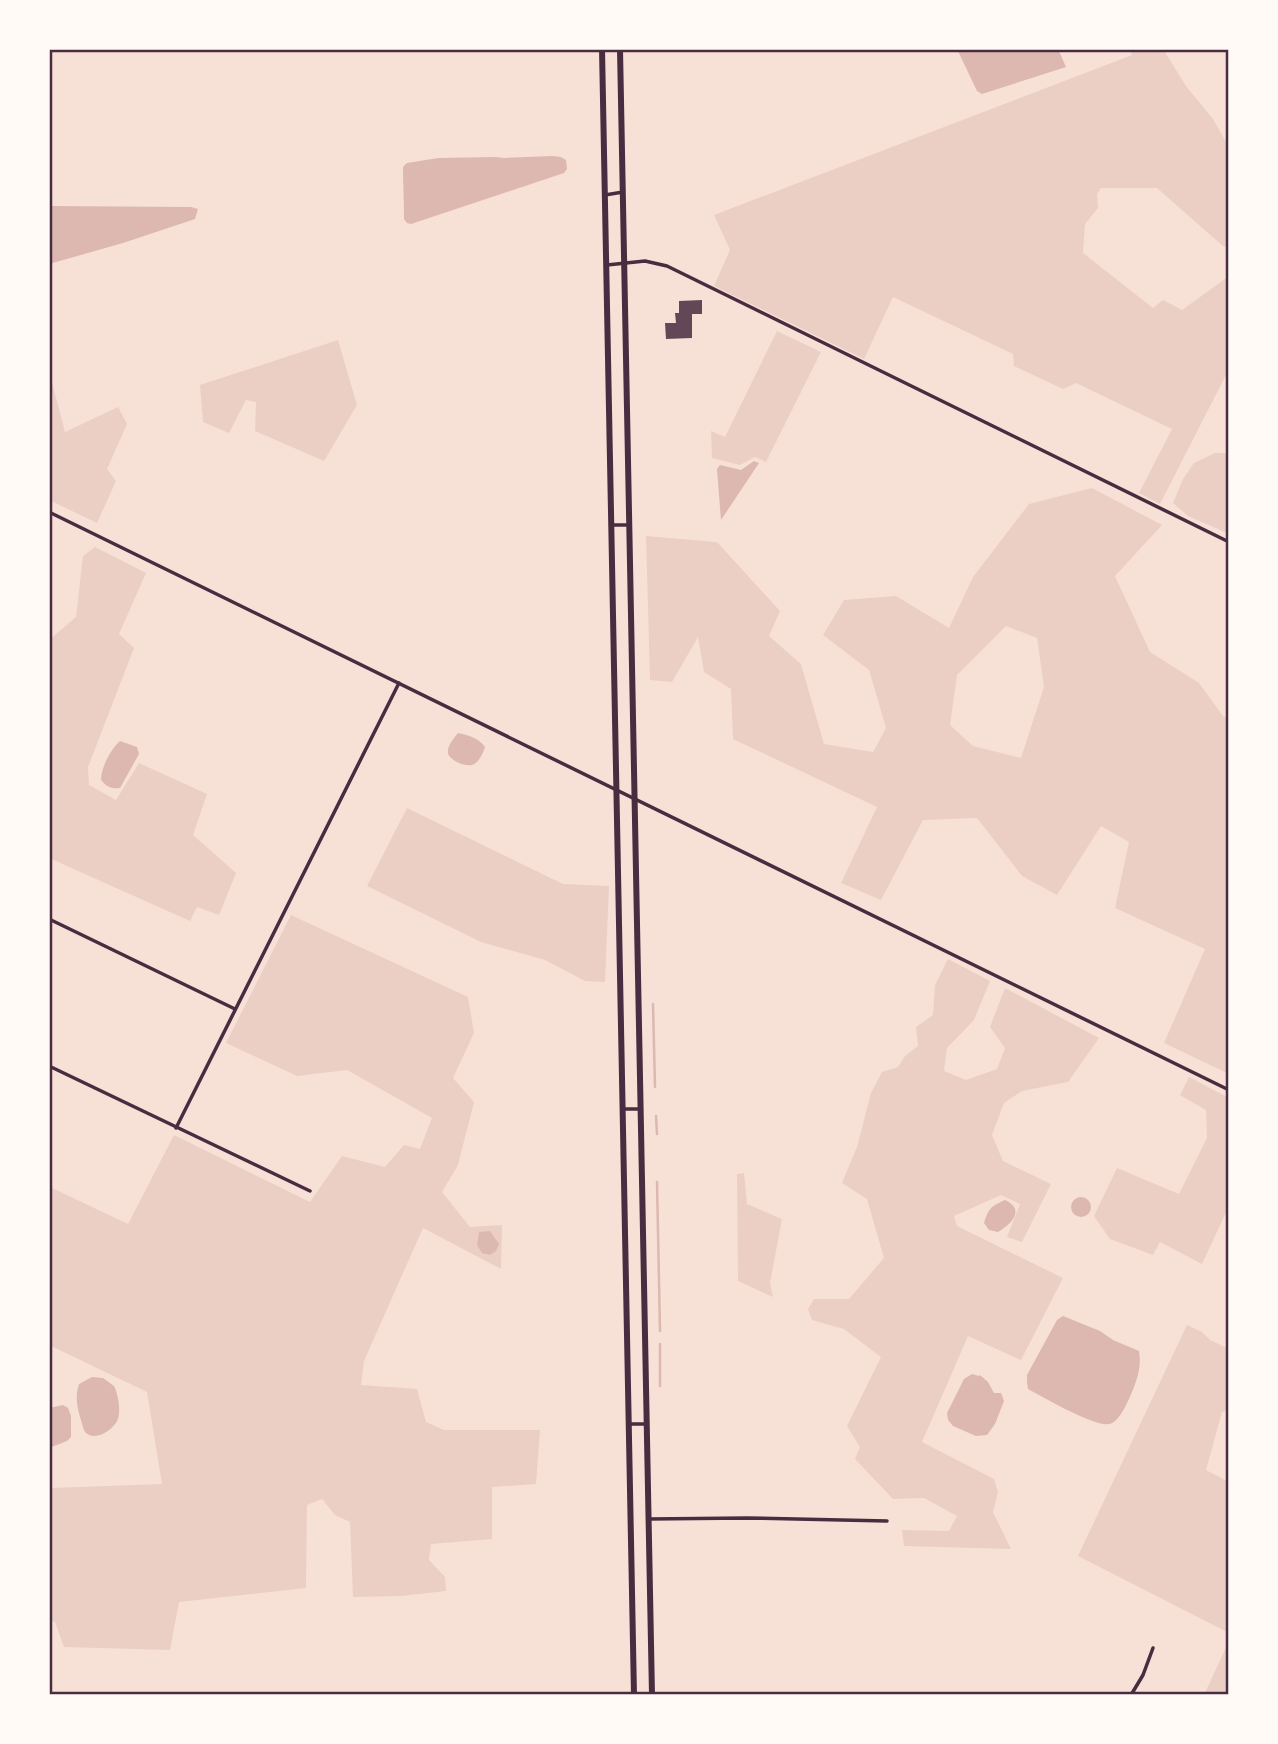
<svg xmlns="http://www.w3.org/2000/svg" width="1278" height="1744" font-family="Raleway,sans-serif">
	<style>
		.green { fill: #ebcfc5; fill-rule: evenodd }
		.water { fill: #dcb8b0 }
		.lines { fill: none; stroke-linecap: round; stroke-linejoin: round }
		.stream { stroke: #dcb8b0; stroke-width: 2.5 }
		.building { fill: #644757 }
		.minor { stroke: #4a2c40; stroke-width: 3.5 }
		.trunk { stroke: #4a2c40; stroke-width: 6 }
		.neatline { fill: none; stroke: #4a2c40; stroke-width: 2.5 }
	</style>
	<rect width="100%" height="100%" fill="#f7e1d7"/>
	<g class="green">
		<path d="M1129 49H1163L1186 86 1213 119 1229 147V245L1224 247 1157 188H1101L1097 194 1098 208 1085 224 1083 253 1153 308 1163 300 1182 310 1229 276V369L1160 504 1139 493 1172 429 1076 383 1063 389 1014 366 1013 354 893 297 864 359 714 286 730 250 714 215 1132 55Z"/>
		<path d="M777 331 821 352 766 462 755 457 740 465 712 458 711 431 725 437Z"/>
		<path d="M338 340 357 405 324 461 255 431 256 402 246 400 229 433 203 422 200 385Z"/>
		<path d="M49 371 65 432 118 407 127 424 107 469 116 481 97 523 49 500Z"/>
		<path d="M1215 453H1229V534L1188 516 1173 503 1183 479 1194 463Z"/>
		<path d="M1092 488 1162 525 1115 576 1150 652 1199 683 1223 716 1229 718V1074L1164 1043 1205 949 1115 908 1129 842 1101 826 1057 895 1022 876 977 818 923 820 881 900 841 883 877 807 733 739 731 689 704 672 698 637 672 682 650 680 646 536 717 542 780 611 769 636 801 664 824 744 873 752 886 728 869 670 823 635 844 600 896 596 949 628 973 577 1029 504ZM1006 626 1037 638 1044 687 1021 758 973 746 950 725 957 675Z"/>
		<path d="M95 547 146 573 119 634 134 648 88 767 89 785 116 800 139 763 207 794 193 835 236 873 219 915 197 907 190 921 49 858V640L76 617 83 556Z"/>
		<path d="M407 808 563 884 609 886 605 982 585 981 545 960 481 942 367 886Z"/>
		<path d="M291 915 468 997 474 1033 453 1078 474 1102 458 1165 442 1192 470 1227 502 1225 501 1269 423 1228 364 1361 361 1385 417 1389 426 1422 444 1430H540L536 1484 492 1487V1539L431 1544 429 1560 445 1577 446 1591 401 1596 353 1597 350 1522 335 1515 322 1499 307 1505 306 1588 179 1602 170 1650 64 1647 55 1622 49 1620V1488L162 1484 147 1392 49 1345 50 1187 128 1224 174 1135 310 1202 342 1156 385 1167 404 1145 420 1149 432 1118 347 1070 297 1076 226 1043Z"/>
		<path d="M948 959 990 981 974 1020 947 1048 944 1071 966 1080 997 1069 1005 1048 990 1027 1005 988 1099 1038 1068 1082 1022 1091 1004 1103 992 1135 1003 1161 1051 1184 1022 1242 1007 1237 1020 1204 1001 1195 954 1216 957 1226 1063 1278 1021 1360 968 1336 922 1442 994 1479 998 1492 993 1512 1011 1549 904 1546 902 1530 949 1531 957 1516 924 1498 893 1499 855 1459 860 1447 847 1426 881 1357 844 1329 812 1320 808 1309 814 1299H849L884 1258 867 1199 842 1183 857 1147 871 1093 882 1072 898 1067 905 1056 918 1046 916 1027 933 1015 935 985Z"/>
		<path d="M1189 1077 1229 1098V1206L1202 1264 1160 1242 1153 1255 1110 1239 1094 1216 1117 1168 1179 1194 1207 1138 1206 1110 1180 1095Z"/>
		<path d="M744 1173 747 1204 782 1219 770 1283 773 1297 738 1281 737 1174Z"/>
		<path d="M1187 1325 1202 1332 1210 1340 1229 1349V1410L1222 1412 1206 1470 1229 1482V1633L1078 1556Z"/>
		<path d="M1229 1641V1695H1204Z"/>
	</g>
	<g class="water">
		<path d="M957 49H1058L1066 67 982 94 977 91Z"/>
		<path d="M552 156 561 157 566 160 567 169 564 173 411 224 407 223 404 219C404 202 403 184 403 167L407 163 438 158 496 157 504 158Z"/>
		<path d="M49 206 191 207 198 209 195 219 123 243 49 264Z"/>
		<path d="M754 461 759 463 721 520 717 469 720 465 741 470Z"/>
		<path d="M458 733C468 735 479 738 485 747 483 753 479 763 472 765 465 767 449 760 448 753 447 746 454 738 458 733Z"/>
		<path d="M120 741 137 747 139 754 120 788C111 789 107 787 101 780 101 767 111 749 120 741Z"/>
		<circle cx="1081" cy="1207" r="10"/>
		<path d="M1005 1200C1026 1210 1011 1224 998 1232L989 1230 984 1223C988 1209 991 1206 1005 1200Z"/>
		<path d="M490 1231 499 1244 496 1251 490 1255 482 1253 477 1245 479 1232Z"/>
		<path d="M1063 1316 1100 1331 1113 1340 1139 1351C1142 1368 1136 1383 1129 1399 1125 1407 1118 1423 1109 1424 1094 1427 1043 1397 1028 1389L1027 1382V1375L1057 1320Z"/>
		<path d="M972 1374 979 1376 980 1375 988 1382 994 1393H1001L1004 1401 995 1424 987 1435 976 1436 953 1426 948 1420 947 1413 964 1379Z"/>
		<path d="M92 1377 103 1378 114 1386C118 1394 121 1410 118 1419 114 1429 96 1442 86 1433 83 1430 82 1422 80 1417 77 1406 75 1395 79 1384Z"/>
		<path d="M63 1405 68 1408 71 1416V1437L67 1441 49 1448V1408Z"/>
	</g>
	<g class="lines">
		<g class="stream">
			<path d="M653 1004 655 1087"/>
			<path d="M656 1116 657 1134"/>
			<path d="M657 1182 660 1331"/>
			<path d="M660 1386V1344"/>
		</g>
	</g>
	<path class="building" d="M702 300V314H692V338L666 339 665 323H676L675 313H679V301Z"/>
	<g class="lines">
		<g class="minor">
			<path d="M605 195 623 192"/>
			<path d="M607 265 645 261 667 266 1229 542"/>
			<path d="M49 512 1229 1090"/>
			<path d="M611 525H629"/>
			<path d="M49 919 235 1009"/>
			<path d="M49 1066 310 1191"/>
			<path d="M622 1109H641"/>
			<path d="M176 1128 399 683"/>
			<path d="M628 1424H647"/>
			<path d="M648 1519 747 1518 887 1521"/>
			<path d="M1131 1695 1143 1675 1153 1648"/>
		</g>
		<g class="trunk">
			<path d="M602 49 634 1695"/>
			<path d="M620 49 652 1695"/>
		</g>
	</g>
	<rect width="1278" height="1744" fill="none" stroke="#fffaf5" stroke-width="102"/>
	<rect x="51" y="51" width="1176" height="1642" class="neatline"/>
</svg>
